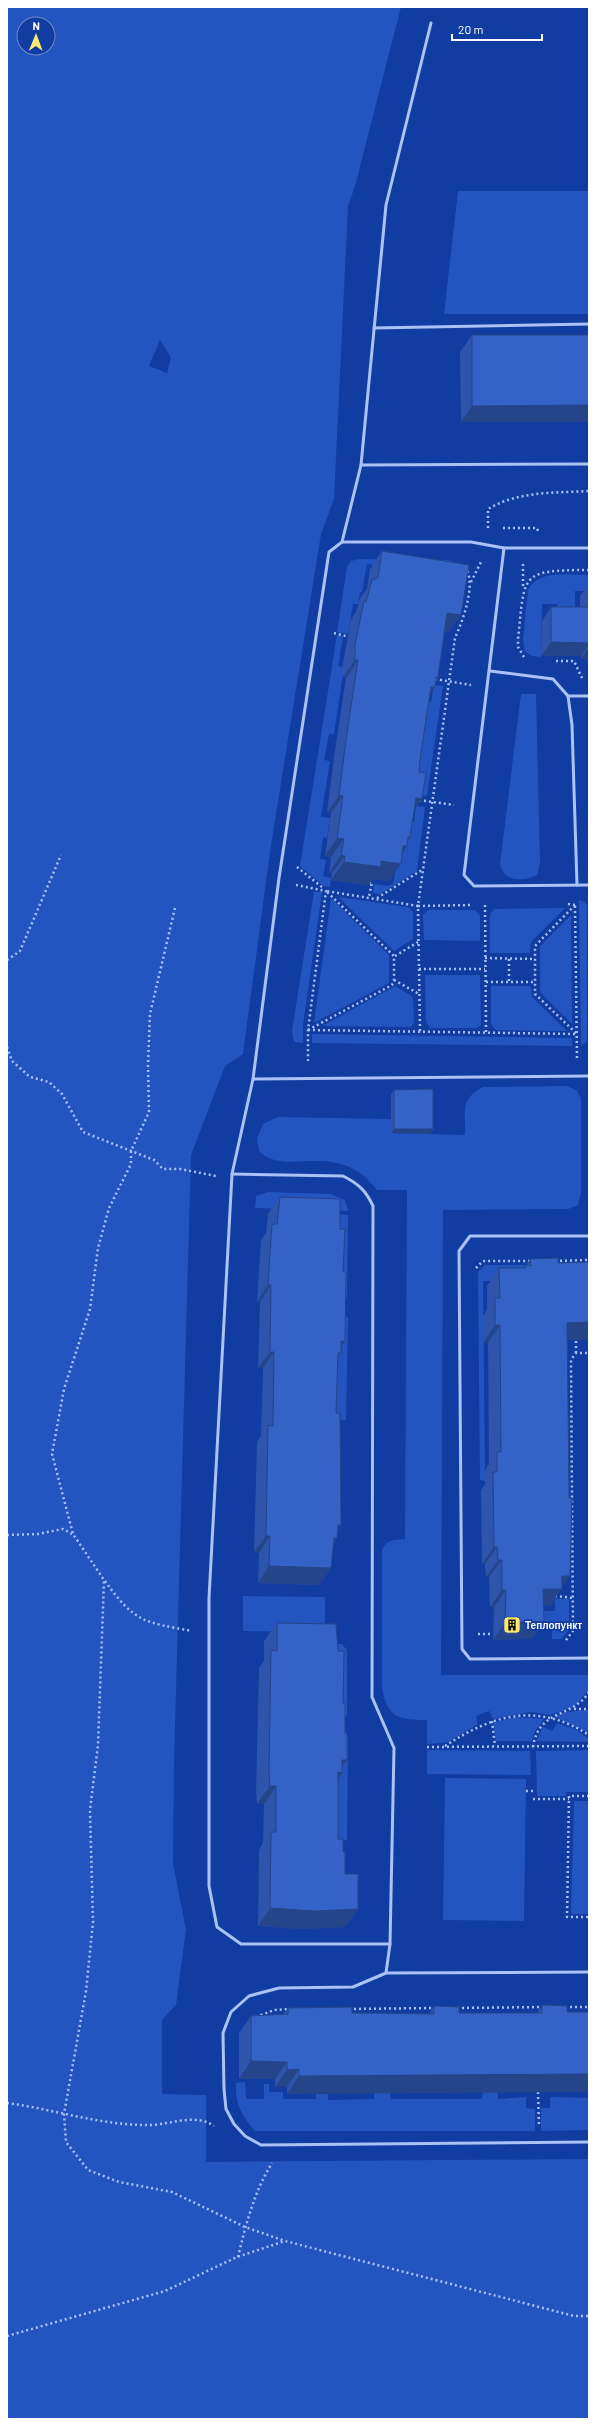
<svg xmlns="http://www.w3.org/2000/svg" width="596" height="2426" font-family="Barlow,sans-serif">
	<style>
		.green { fill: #2355c0; fill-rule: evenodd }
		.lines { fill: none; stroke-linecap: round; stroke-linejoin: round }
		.path { stroke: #aac2f5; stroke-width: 2.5; stroke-dasharray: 2 3; stroke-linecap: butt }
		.lane { stroke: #aac2f5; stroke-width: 3 }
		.wall { fill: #2e54ab }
		.shaded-wall { fill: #25458b }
		.building { fill: #3562c7; stroke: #25458b }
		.labels { text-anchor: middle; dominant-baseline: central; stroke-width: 3.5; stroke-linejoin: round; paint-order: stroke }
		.poi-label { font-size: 10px; font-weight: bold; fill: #fff; stroke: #113ca2; text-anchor: start }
	</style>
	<rect width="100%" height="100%" fill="#113ca2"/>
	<g class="green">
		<path d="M7 7H401L355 186 348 206 334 499 321 534 271 845 243 1054 225 1066 191 1155 174 1762 173 1864 186 1930 176 2005 162 2020V2094L206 2095V2162L589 2159V2419H7ZM24 24H48V48H24ZM160 340 171 358 167 373 149 366Z"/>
		<path d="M458 191H589V314H444Z"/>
		<path d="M359 559 446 560 456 562 461 567 404 569 367 564 362 592H360L358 604H353L348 634 337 632 347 567 351 561Z"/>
		<path d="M589 575V591H575V621H558L557 604H542L541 657 532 656 525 651 523 640 528 590C538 569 570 575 589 575Z"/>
		<path d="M337 635 343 636 338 666 344 667 334 734H329L324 760 330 761 321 817 330 818 327 838 323 837 320 859 326 860 323 876 331 878 330 887 323 886 300 866Z"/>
		<path d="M434 685 443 686 427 796 418 795 413 746 424 701 431 702Z"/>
		<path d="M521 694H536L540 863 537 875C523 882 503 882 500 864Z"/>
		<path d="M416 806 425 807 417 871 380 894 373 893 374 884 388 886 393 884 404 821 414 822Z"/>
		<path d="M314 892H322L303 1025V1043L295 1042 293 1039 292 1031Z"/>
		<path d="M338 897 408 907 413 912V939L394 951Z"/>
		<path d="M331 898 389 955V983L314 1023Z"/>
		<path d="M579 900 585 902 587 906V1041L581 1046Z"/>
		<path d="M565 908 531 942 530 953H490V914L494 909Z"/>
		<path d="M428 910H475L480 916V941L424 940 423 915Z"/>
		<path d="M571 915 572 1024 540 992V946Z"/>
		<path d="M425 975H480L481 1025 477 1028H430L426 1022Z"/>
		<path d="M395 986 413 997 414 1023 411 1027 322 1026Z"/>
		<path d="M491 986H531L532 997 567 1031 496 1030 491 1024Z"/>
		<path d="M312 1034 572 1038V1046L312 1043Z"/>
		<path d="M567 1086 576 1090 581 1098V1193L578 1205 568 1209 443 1210 441 1675H589V1689L574 1707 550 1715 531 1712 493 1719 489 1711 476 1716 478 1724 448 1742 427 1744V1720C398 1720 387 1718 382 1687V1550C387 1539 394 1540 405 1539L407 1190H377C337 1137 286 1179 259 1151L257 1138 263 1124 278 1117 391 1119V1133L465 1135C466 1111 459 1100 483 1087Z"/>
		<path d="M268 1192 331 1194 345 1200 348 1211 255 1208 256 1196Z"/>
		<path d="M338 1214 348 1215 347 1298H334Z"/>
		<path d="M485 1265H589L509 1281H483L485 1481 480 1480 478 1272Z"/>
		<path d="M341 1317H348L346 1420H340L341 1414H336L332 1361Z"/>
		<path d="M243 1596 325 1597V1632L243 1631Z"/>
		<path d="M555 1599H569V1630L561 1639H552V1621H536V1611H555Z"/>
		<path d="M333 1644H342L347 1650V1716L333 1717Z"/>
		<path d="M583 1710H589V1733L555 1717 562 1713Z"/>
		<path d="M516 1717 544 1719 534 1733 532 1741H496L493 1723Z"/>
		<path d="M557 1723 575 1729 589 1739V1742L536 1741 543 1727 552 1731Z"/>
		<path d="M338 1737H348L347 1840H336Z"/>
		<path d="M427 1750 530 1751 531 1775 427 1774Z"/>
		<path d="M589 1750V1792H566V1796H537L536 1751Z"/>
		<path d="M445 1778 526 1779 524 1921 443 1920Z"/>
		<path d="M574 1801H589V1914H571Z"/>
		<path d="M245 2082 246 2099H264V2084H269V2092H283V2099H316V2094H328V2100L374 2099V2090L390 2091 391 2099H482L483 2090 498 2091V2099L526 2097V2108L535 2109V2131H255C241 2115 235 2104 236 2083Z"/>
		<path d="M550 2097 589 2098V2130L541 2131V2108H550Z"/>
	</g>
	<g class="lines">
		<g class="path">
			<path d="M488 528V509C518 491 555 493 589 491"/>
			<path d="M503 528H537L538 531"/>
			<path d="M523 564V587"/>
			<path d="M471 582 481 562"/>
			<path d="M334 633 349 637"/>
			<path d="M524 657 518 647V639C525 574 519 570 589 570"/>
			<path d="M556 661H574L582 678"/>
			<path d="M435 679 471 685"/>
			<path d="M419 800 454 805"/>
			<path d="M297 867 323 888"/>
			<path d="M369 882H372L369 897"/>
			<path d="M296 885 326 891 308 1030V1061"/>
			<path d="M377 898 422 870"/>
			<path d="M568 904 575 905"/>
			<path d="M485 905 486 1033"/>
			<path d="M575 905 535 946V994L576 1033"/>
			<path d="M575 906 577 1059"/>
			<path d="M175 908 150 1014 148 1065 149 1112 131 1151V1164L109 1208 98 1248 90 1309 64 1389 52 1454 73 1534 104 1580 98 1745 90 1810 93 1922 86 1991 64 2114 66 2142 88 2170 119 2182 172 2192 245 2227 285 2241"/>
			<path d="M395 956 418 942"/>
			<path d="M485 958 535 959"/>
			<path d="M509 959V982"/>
			<path d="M7 960 20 951 61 855"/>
			<path d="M419 969H485"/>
			<path d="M394 980 419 994"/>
			<path d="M486 982H535"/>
			<path d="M308 1030 392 985 394 980V956L326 891 418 906 455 638C463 620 475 588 467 570"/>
			<path d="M308 1030 576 1034"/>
			<path d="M420 1031 418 906 473 905"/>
			<path d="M7 1047 12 1061 30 1077 49 1082 62 1094 83 1132 154 1160 163 1169H180L216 1176"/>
			<path d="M555 1261 589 1260"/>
			<path d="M476 1268 483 1261H532"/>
			<path d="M576 1353V1338"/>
			<path d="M7 1535 38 1534 63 1529 72 1534"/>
			<path d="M105 1581C135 1623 144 1622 192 1631"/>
			<path d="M555 1596 573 1598"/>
			<path d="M478 1634H493"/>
			<path d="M566 1640 573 1631 571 1360 576 1353H589"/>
			<path d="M574 1709H589"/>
			<path d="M492 1721 495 1746"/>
			<path d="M445 1746C494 1714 537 1702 589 1735"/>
			<path d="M427 1747 589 1746"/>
			<path d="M533 1747C539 1708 572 1719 589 1692"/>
			<path d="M526 1791H533"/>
			<path d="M589 1796H569L567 1917H589"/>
			<path d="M533 1799H569"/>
			<path d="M565 2007H589"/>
			<path d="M457 2008 544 2007"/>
			<path d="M349 2009 436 2008"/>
			<path d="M256 2017 274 2010 290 2009"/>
			<path d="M538 2092 539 2126"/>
			<path d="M7 2103C53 2109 99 2125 146 2125 168 2126 195 2112 214 2126"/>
			<path d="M238 2257C246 2224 254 2192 272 2163"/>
			<path d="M7 2336 165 2291 237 2257 285 2241 574 2316H589"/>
		</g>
		<g class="lane">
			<path d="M374 328 589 324"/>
			<path d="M361 465 386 205 431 23"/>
			<path d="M342 542 361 465 589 464"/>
			<path d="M504 548 464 875 474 886 589 885"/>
			<path d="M490 671 553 679 568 696H589"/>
			<path d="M568 696 572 725 577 885"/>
			<path d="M253 1079 589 1076"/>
			<path d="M232 1174 343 1176C359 1184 366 1191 373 1206L372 1697 394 1748 390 1944 386 1973"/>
			<path d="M589 1236H470L459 1251 462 1649 470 1659 589 1658"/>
			<path d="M390 1944H241L217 1927 209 1886V1598L232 1174 253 1079 279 878 329 552 342 542H471L504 548H589"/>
			<path d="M589 1972 386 1973 353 1987 279 1988 249 1996 231 2012 223 2033 224 2089 226 2109 234 2124 245 2136 261 2145 589 2142"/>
		</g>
	</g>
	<g class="wall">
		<path d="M472 335H589V422H461L460 352Z"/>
		<path d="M382 551 449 632H444L435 687 430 694 420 759 410 837 408 840 407 846 402 853 401 864 389 881 373 879 368 885 331 880 332 873H329L331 857 325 856 331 813H327L334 757 346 678 343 677V663L351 619 356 612 360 598 367 589 370 569Z"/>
		<path d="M589 584V659H581V656H541L542 621 551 607H580V596Z"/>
		<path d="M394 1090 433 1129 430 1134 391 1133V1094Z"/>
		<path d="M280 1197 340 1229 343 1272 341 1347 338 1358 336 1413 337 1538 333 1544 331 1568 319 1585 258 1583 259 1553 254 1552 257 1442 261 1435 263 1368H258L260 1302H257L261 1240 266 1233 268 1214Z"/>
		<path d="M530 1259 558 1263 568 1340 562 1587 550 1606H544V1622L532 1639 493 1640 494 1607H490L489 1577H486L485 1564H482L481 1490 485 1484V1470L489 1464 488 1343H483V1316L487 1309V1286L499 1268H524Z"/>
		<path d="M277 1623 342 1766V1773L338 1779V1839L343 1852 345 1874 358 1909 345 1927 302 1929 258 1926 259 1850 263 1843 264 1804H257L256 1792 259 1668 264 1661V1641Z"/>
		<path d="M542 2005 567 2006 287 2094V2087H275V2079H239V2033L251 2016 283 2014 288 2008 352 2013 429 2014 434 2006 459 2013H537Z"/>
	</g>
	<g class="shaded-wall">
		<path d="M589 405V422H461L472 406Z"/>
		<path d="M447 613 461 615 449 632 435 630Z"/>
		<path d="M551 642 589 643V645L581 656H541Z"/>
		<path d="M589 647V659H581Z"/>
		<path d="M355 660H358L346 678 343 677Z"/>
		<path d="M436 677H438L431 687H435L422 705Z"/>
		<path d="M339 795 343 796 331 813H327Z"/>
		<path d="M416 798 422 799 410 816Z"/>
		<path d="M408 837H410L404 846H407L396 863 401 864 389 881 373 879 368 885 331 880 344 862 381 861Z"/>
		<path d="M337 838 344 839 331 857 325 856Z"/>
		<path d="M341 855 345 856 332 873H329Z"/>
		<path d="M394 1129H433L430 1134 391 1133Z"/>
		<path d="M268 1285H271L260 1302H257Z"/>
		<path d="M589 1322V1340H555L567 1323Z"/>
		<path d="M495 1325H500L488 1343H483Z"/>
		<path d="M341 1341H345L334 1357Z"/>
		<path d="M270 1352H274L263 1368H258Z"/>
		<path d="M338 1525H341L330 1542Z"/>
		<path d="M266 1536H270L259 1553 254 1552Z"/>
		<path d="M334 1538H337L326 1554Z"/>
		<path d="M494 1547H497L485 1564H482Z"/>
		<path d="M498 1560H502L489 1577H486Z"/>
		<path d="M269 1566 331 1568 319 1585 258 1583Z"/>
		<path d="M562 1576H570L550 1606H531L543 1589Z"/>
		<path d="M502 1590H506L494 1607H490Z"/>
		<path d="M505 1622H544L532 1639 493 1640Z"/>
		<path d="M342 1760H347L334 1778Z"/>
		<path d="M338 1772 342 1773 330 1791Z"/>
		<path d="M270 1786H276L264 1804H257Z"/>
		<path d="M270 1908 358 1909 345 1927 302 1929 258 1926Z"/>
		<path d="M251 2061 287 2062 275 2079H239Z"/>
		<path d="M299 2069 287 2087H275L287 2070Z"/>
		<path d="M589 2074V2092L287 2094 299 2076Z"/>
	</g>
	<g class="building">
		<path d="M472 335H589V405L472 406Z"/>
		<path d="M382 551 469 565 461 615 447 613 438 677H436L435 687H431L420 759 419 772 426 773 422 799 416 798 410 837H408L407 846H403L401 864 381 861V867L344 862 345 856 341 855 344 839 337 838 343 796 339 795 346 740 358 660H355V645L364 601 366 602 372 580 378 578Z"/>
		<path d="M551 607H589V643L551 642Z"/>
		<path d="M433 1089V1129H394V1090Z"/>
		<path d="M280 1197 340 1199V1229H345L343 1272H346L345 1341H341V1353H338L336 1413H340L341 1525H338L337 1538H334L331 1568 269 1566 270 1536H266L268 1425 273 1426 274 1352H270L271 1285H268L272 1224H277Z"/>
		<path d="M558 1258V1263L589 1262V1322L567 1323 569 1484V1498H572L570 1576H562V1589H543L544 1622H505L506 1590H502V1560H498L497 1547H494L493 1472H497V1452H501L500 1325H495V1298H500L499 1268H526V1265L531 1266 530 1259Z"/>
		<path d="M277 1623 336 1624 338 1651H344L343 1703H345V1733H347V1760H342V1773L338 1772V1839H343V1852H345V1874H358V1909L314 1911 270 1908 271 1832H276V1786H270L269 1774 271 1650 277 1651Z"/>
		<path d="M542 2005 567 2006V2012H589V2074L299 2076V2069L287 2070V2062L251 2061V2016L288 2014V2008L352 2007V2013L434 2014V2006L459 2007V2013H542Z"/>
	</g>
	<defs>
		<symbol id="building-square" viewBox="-11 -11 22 22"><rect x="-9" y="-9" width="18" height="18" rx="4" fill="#ffe96e" stroke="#113ca2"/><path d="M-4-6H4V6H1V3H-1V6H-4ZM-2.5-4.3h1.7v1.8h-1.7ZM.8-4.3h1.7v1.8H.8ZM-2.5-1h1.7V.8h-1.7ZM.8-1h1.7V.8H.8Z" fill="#111"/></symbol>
	</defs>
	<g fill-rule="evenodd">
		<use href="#building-square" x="502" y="1615" width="20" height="20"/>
	</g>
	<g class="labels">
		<g class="poi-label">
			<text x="525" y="1625">Теплопункт</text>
		</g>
	</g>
	<rect width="596" height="2426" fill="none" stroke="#ffffff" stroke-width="16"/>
	<g transform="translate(36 36) rotate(1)"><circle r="19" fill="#113ca2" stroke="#708ac7"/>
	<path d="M0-3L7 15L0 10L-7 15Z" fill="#ffe96e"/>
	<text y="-6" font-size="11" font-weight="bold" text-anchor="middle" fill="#ffffff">N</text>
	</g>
	<path d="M452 34v6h90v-6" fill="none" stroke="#ffffff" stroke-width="2"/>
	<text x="458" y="34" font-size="12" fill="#ffffff" stroke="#113ca2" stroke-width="3" paint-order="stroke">20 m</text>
</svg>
